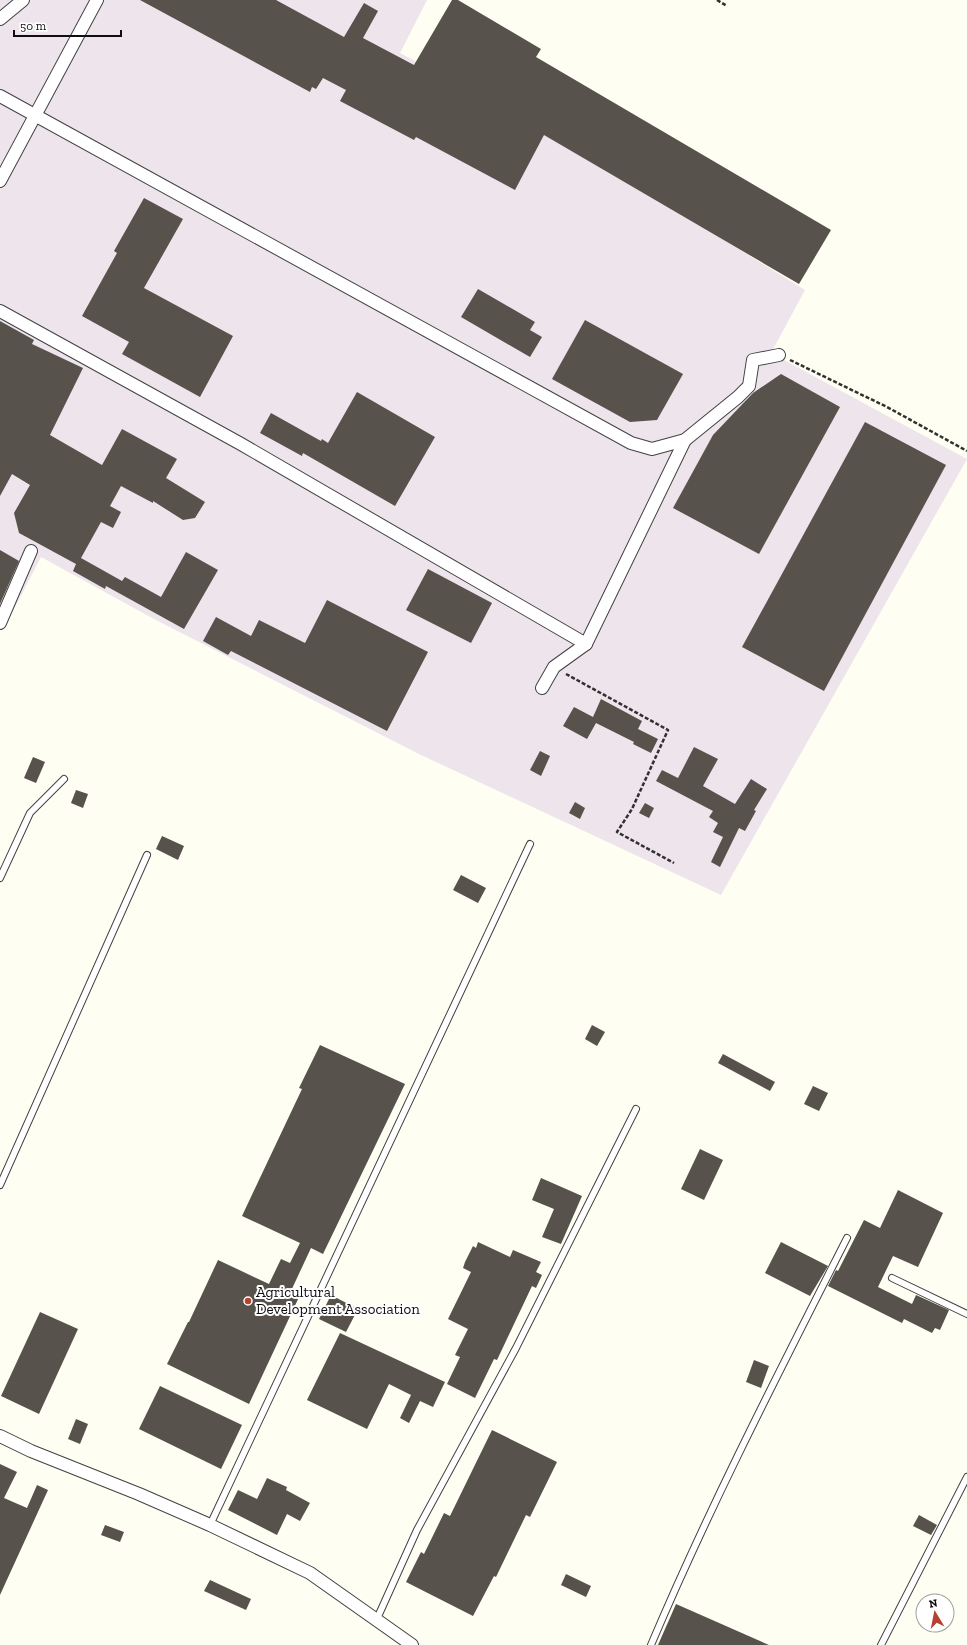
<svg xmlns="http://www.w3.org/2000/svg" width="967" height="1645" font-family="'Zilla Slab',serif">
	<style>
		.industrial { fill: #ede4ec }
		.building { fill: #57524c }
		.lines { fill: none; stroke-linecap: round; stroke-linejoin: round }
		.service-casing { stroke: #424242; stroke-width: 8 }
		.minor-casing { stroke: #424242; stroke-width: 14 }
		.path { stroke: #313131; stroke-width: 2.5; stroke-dasharray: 4 2; stroke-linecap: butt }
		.service { stroke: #fff; stroke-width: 6 }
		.minor { stroke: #fff; stroke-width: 12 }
		.poi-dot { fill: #b64130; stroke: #fff; stroke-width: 1.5 }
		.labels { text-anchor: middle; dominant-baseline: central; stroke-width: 4; stroke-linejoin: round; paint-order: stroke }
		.poi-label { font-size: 15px; fill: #0f0f0f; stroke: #fff; text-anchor: start }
	</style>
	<rect width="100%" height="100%" fill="#fefef2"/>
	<path class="industrial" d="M0 0H427L400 53 547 131 805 290 771 353 967 459 721 895 419 754 154 619 41 557 3 630 0 629Z"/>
	<g class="building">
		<path d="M140 0H276L344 37 364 3 378 11 363 38 414 65 452 0H458L541 49 536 57 831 230 799 284 544 135 515 190 416 137 414 140 340 101 346 90 323 78 316 89 312 87 310 92Z"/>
		<path d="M144 198 183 219 144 288 233 336 200 397 122 354 129 342 82 316 117 253 114 251Z"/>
		<path d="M478 289 535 322 530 330 542 337 530 357 461 317Z"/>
		<path d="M585 320 683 374 657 420 630 422 552 379Z"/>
		<path d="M0 321 34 340 32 344 83 368 50 435 102 465 122 429 177 459 166 478 205 502 195 518 183 520 153 501V503L121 486 110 506 121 512 113 528 101 522 81 558 122 581 125 577 161 597 186 552 218 570 184 629 106 586 105 589 73 571 76 564 19 533 14 513 30 485 12 474 0 496Z"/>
		<path d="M781 374 840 407 759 554 673 508 713 435 753 393Z"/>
		<path d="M357 392 435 437 395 506 303 453 302 456 260 433 271 413 321 441 322 439 328 443Z"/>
		<path d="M865 422 946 465 824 691 742 647Z"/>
		<path d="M0 550 19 561 0 604Z"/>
		<path d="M428 569 492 603 471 643 406 610Z"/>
		<path d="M327 600 428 652 387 731 231 651 228 655 203 641 216 617 251 636 259 620 305 643Z"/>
		<path d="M601 699 642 721 638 729 658 739 651 753 633 744 634 742 596 723 587 739 563 726 574 707 593 717Z"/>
		<path d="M694 747 718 759 703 786 735 804 751 779 767 789 754 810 756 811 745 831 739 828 720 867 711 862 723 837 713 832 718 823 709 817 713 811 656 781 662 770 678 778Z"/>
		<path d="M540 751 550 756 541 776 530 770Z"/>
		<path d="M33 757 45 762 36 783 24 778Z"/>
		<path d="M76 790 88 794 83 808 71 803Z"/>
		<path d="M575 802 585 808 580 819 569 813Z"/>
		<path d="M645 803 654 808 649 818 639 813Z"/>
		<path d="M162 836 184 846 178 860 156 849Z"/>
		<path d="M461 875 486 888 478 903 453 890Z"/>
		<path d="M592 1025 605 1032 597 1046 585 1039Z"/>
		<path d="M320 1045 405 1084 323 1254 311 1248 290 1293 299 1297 249 1404 167 1364 188 1322H189L218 1260 269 1284 281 1259 290 1263 300 1243 242 1216 302 1089 299 1088Z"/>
		<path d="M723 1054 775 1082 770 1091 718 1063Z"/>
		<path d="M813 1086 828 1093 819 1111 804 1104Z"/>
		<path d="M700 1149 723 1160 704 1200 681 1189Z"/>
		<path d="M541 1178 582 1196 561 1244 542 1237 554 1209 532 1200Z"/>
		<path d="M898 1190 943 1213 918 1267 893 1256 878 1287 912 1304 916 1295 949 1310 940 1330 935 1328 932 1333 904 1319 902 1323 828 1286 836 1270 838 1271 864 1220 880 1228Z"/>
		<path d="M478 1242 510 1257 513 1250 541 1262 536 1272 542 1275 536 1288 532 1286 497 1360 494 1359 475 1398 447 1384 460 1357 455 1355 468 1329 448 1319 471 1272 463 1268 465 1262 473 1246 476 1248Z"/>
		<path d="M781 1242 828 1266 810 1296 765 1273Z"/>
		<path d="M331 1295 358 1309 346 1332 319 1319Z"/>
		<path d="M40 1312 78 1329 39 1414 1 1396Z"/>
		<path d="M340 1333 445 1382 433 1407 420 1401 409 1423 400 1418 411 1395 389 1384 367 1429 307 1400Z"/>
		<path d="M754 1360 769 1366 761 1388 746 1382Z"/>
		<path d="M160 1386 242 1425 221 1469 139 1429Z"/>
		<path d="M76 1419 88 1424 80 1444 68 1439Z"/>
		<path d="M492 1430 557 1462 530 1517 526 1515 496 1577 494 1576 473 1616 406 1582 421 1552 424 1554 444 1513 450 1516Z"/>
		<path d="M0 1464 17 1472 4 1498 27 1508 37 1485 48 1490 0 1595Z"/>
		<path d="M267 1478 287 1487 286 1490 310 1503 300 1521 287 1514 277 1535 228 1510 238 1490 257 1499Z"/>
		<path d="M919 1515 937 1525 931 1535 913 1526Z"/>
		<path d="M105 1525 124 1532 120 1542 101 1535Z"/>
		<path d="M566 1574 591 1586 586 1597 561 1585Z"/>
		<path d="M210 1580 251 1599 246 1610 204 1591Z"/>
		<path d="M676 1604 769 1645H658Z"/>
	</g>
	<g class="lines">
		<defs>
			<g id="service">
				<path d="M0 878 30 813 64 779"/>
				<path d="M0 1185 147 855"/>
				<path d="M892 1278 967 1314"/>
				<path d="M210 1525 530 844"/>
				<path d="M376 1621 417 1530 516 1348 636 1109"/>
				<path d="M651 1645C710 1506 779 1372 847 1238"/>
				<path d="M881 1645 967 1477"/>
			</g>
			<g id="minor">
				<path d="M0 19 23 0"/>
				<path d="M0 96 631 443 652 449 685 440 738 397 749 386 753 360 779 355"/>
				<path d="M0 181 97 0"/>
				<path d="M0 311 241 444 586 644"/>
				<path d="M0 623 31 551"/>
				<path d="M542 688 554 667 586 644 685 440"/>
				<path d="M0 1436 31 1451 139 1494 210 1525 310 1573 412 1645"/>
			</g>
		</defs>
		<use href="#service" class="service-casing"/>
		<use href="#minor" class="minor-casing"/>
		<g class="path">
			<path d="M717 0 727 6"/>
			<path d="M790 360 887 407 967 451"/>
			<path d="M566 674 668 730 632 809 617 832 674 863"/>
		</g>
		<use href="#service" class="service"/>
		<use href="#minor" class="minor"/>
	</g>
	<circle class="poi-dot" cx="248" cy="1301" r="4"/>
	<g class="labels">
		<g class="poi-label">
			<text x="256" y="1292">Agricultural<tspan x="256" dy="17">Development Association</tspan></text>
		</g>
	</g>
	<g transform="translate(935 1613) rotate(350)"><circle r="19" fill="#ffffff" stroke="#9f9f9f"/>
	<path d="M0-3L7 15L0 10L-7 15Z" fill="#b64130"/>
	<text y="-6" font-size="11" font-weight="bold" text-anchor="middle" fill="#0f0f0f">N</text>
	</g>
	<path d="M14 30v6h107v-6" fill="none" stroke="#0f0f0f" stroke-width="2"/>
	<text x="20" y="30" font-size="12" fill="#0f0f0f" stroke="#ffffff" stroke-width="3" paint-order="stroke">50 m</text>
</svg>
